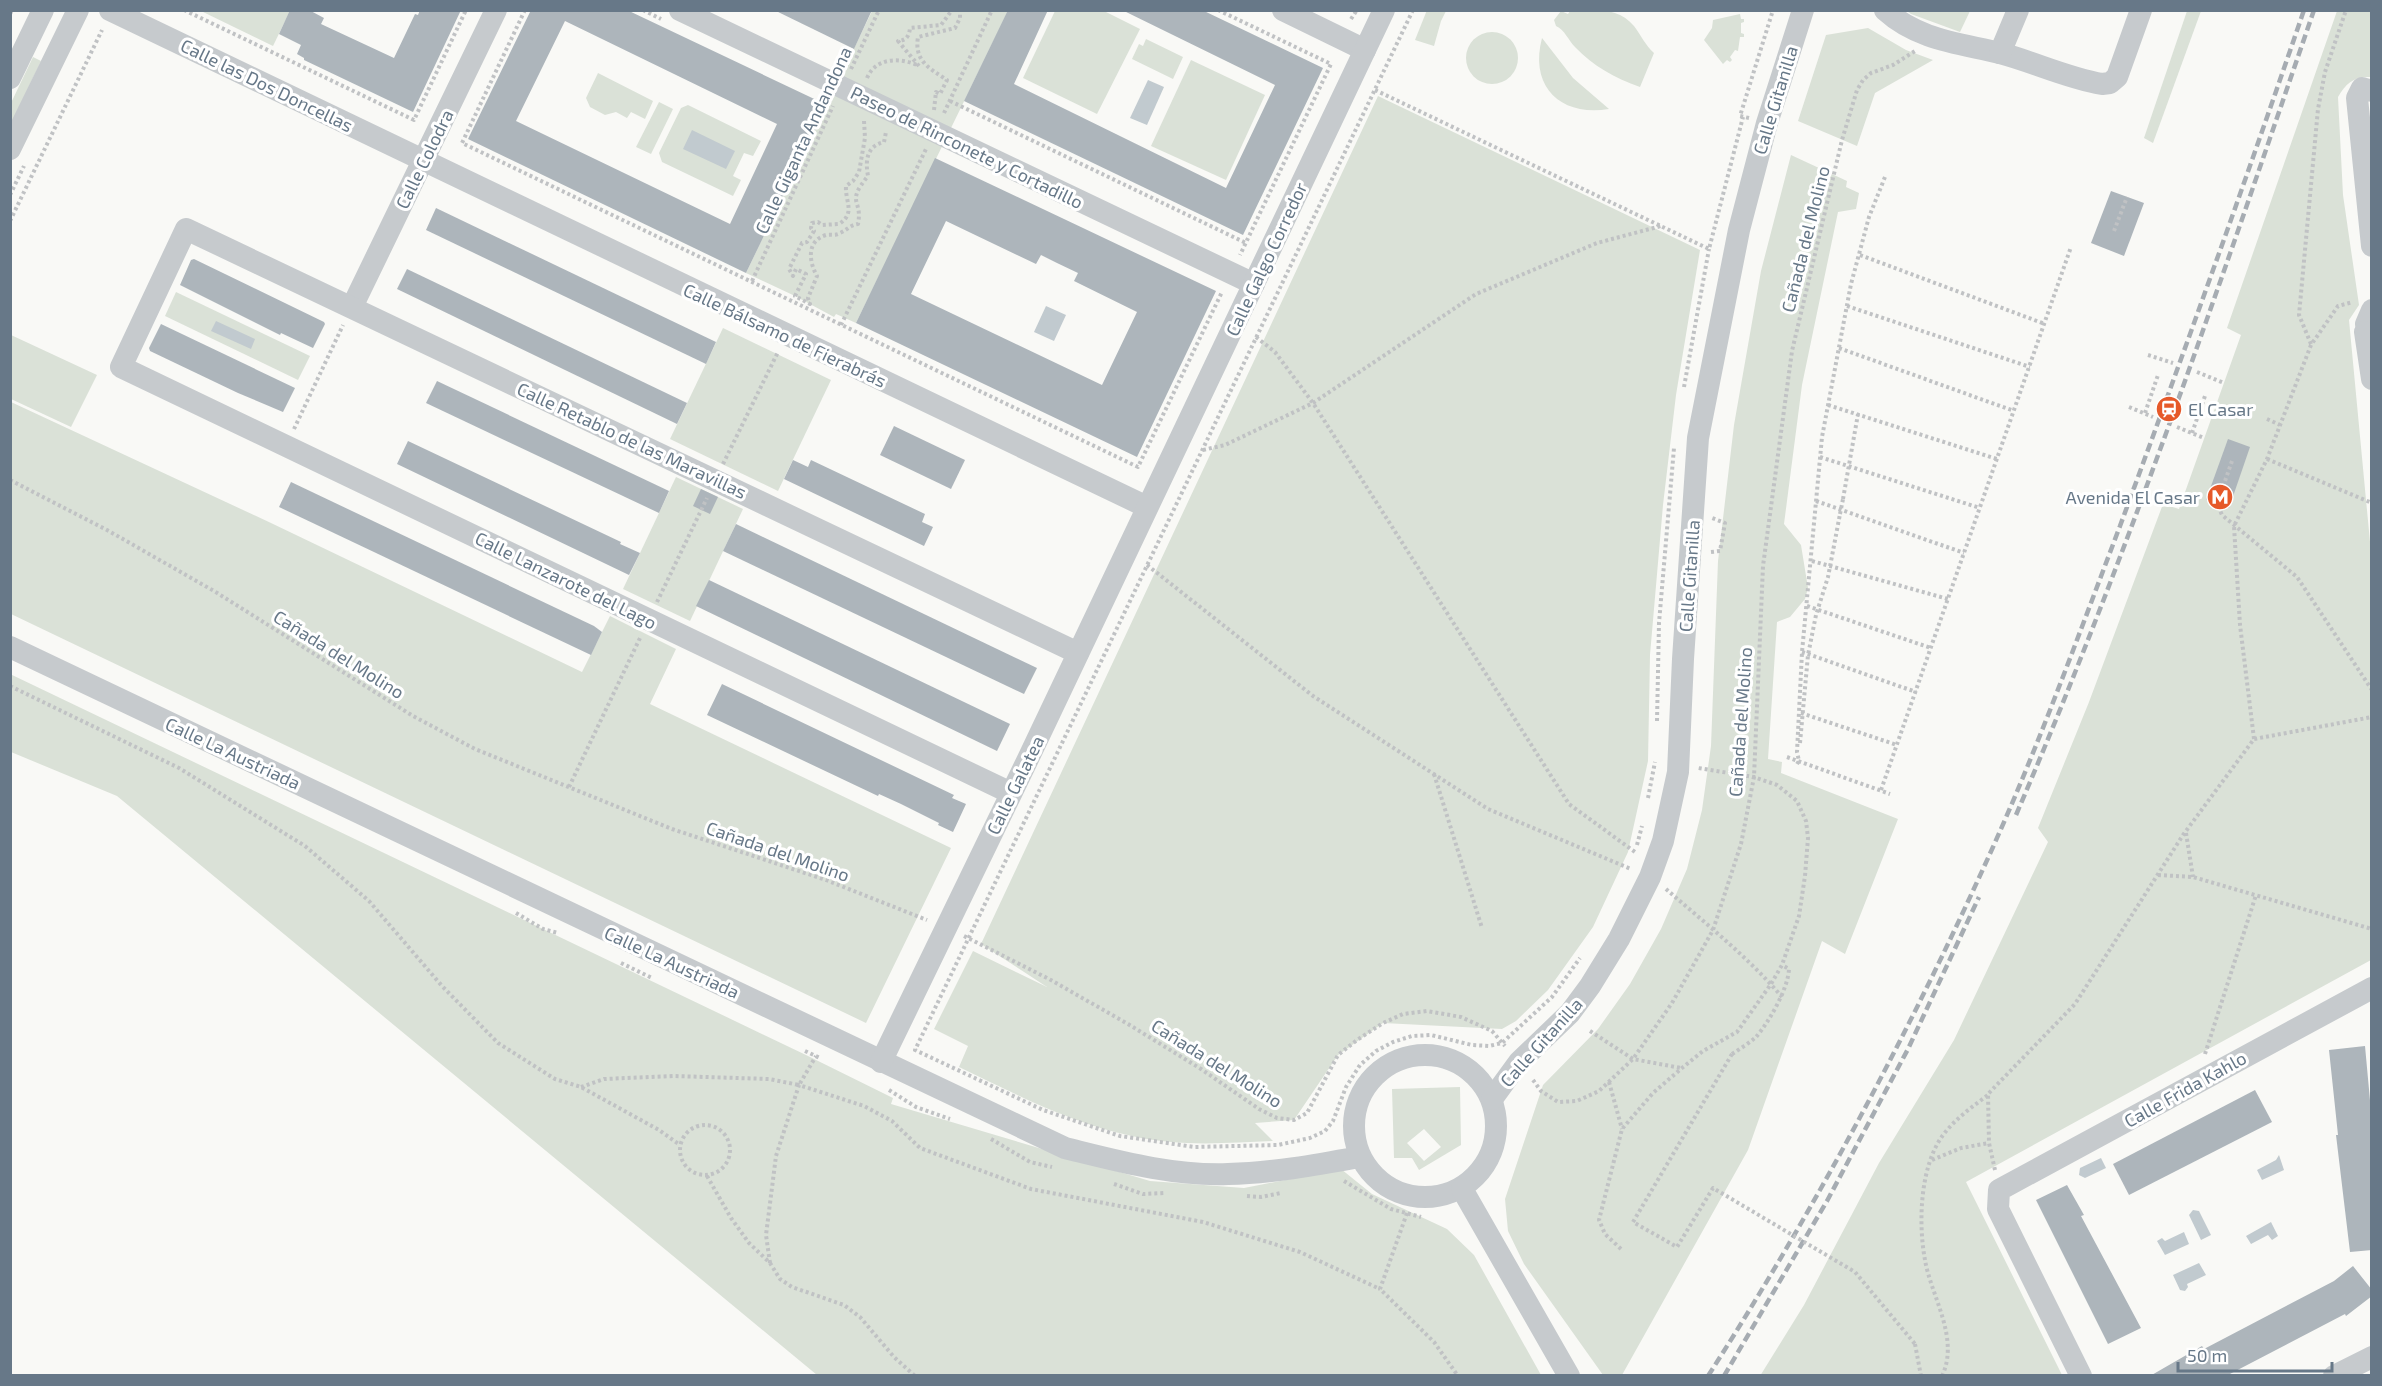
<svg xmlns="http://www.w3.org/2000/svg" width="2382" height="1386" font-family="'Exo 2',sans-serif">
	<style>
		.green { fill: #dae1d7; fill-rule: evenodd }
		.water { fill: #c1cacf }
		.building { fill: #adb5bb; fill-rule: evenodd }
		.lines { fill: none; stroke-linecap: round; stroke-linejoin: round }
		.path { stroke: #c0c2c4; stroke-width: 4; stroke-dasharray: 3 3; stroke-linecap: butt }
		.minor { stroke: #c6cacd; stroke-width: 22 }
		.rail { stroke: #a6acb2; stroke-width: 4.5; stroke-dasharray: 9 4.5; stroke-linecap: butt }
		.path-bridge { stroke: #c0c2c4; stroke-width: 4; stroke-dasharray: 3 3; stroke-linecap: butt }
		.labels { text-anchor: middle; dominant-baseline: central; stroke-width: 6; stroke-linejoin: round; paint-order: stroke }
		.street-label { font-size: 18px; fill: #677888; stroke: #fff }
		.poi-label { font-size: 18px; fill: #677888; stroke: #fff; text-anchor: start }
	</style>
	<rect width="100%" height="100%" fill="#f9f9f6"/>
	<g class="green">
		<path d="M1427 10 1446 11 1441 21 1434 46 1415 40Z"/>
		<path d="M201 11H290L273 46Z"/>
		<path d="M872 11H1008L856 323 836 314 834 317 795 296 746 273Z"/>
		<path d="M1055 11H1104L1140 29 1097 114 1023 78Z"/>
		<path d="M1561 11 1568 14 1570 11C1593 10 1617 6 1634 26 1641 35 1645 45 1654 53L1640 87C1615 78 1593 66 1575 47 1568 40 1565 30 1556 26L1554 20Z"/>
		<path d="M1907 11H1970L1960 32 1911 14Z"/>
		<path d="M2187 11H2201L2153 143 2144 138Z"/>
		<path d="M2337 11H2371V77C2354 76 2346 83 2338 97L2343 195 2359 305 2349 320 2372 563 2371 960 1966 1182 2062 1375 1760 1376 1804 1305 1879 1163 1954 1040 2048 842 2038 828 2089 702 2163 504 2179 509 2241 335 2227 328Z"/>
		<path d="M1740 14 1741 19H1744V22L1741 23V33L1744 34V37H1740L1738 51 1735 50 1730 57 1732 60 1730 62 1727 60 1723 64 1704 40 1712 28 1713 20Z"/>
		<path d="M1868 28 1906 50 1933 60 1875 93 1857 146 1798 121 1826 35Z"/>
		<circle cx="1492" cy="58" r="26"/>
		<path d="M1542 38 1573 78 1609 109C1561 117 1529 87 1542 38Z"/>
		<path d="M1146 39 1183 57 1173 79 1132 59 1139 44 1143 46Z"/>
		<path d="M33 57 41 61 11 124 10 105Z"/>
		<path d="M1191 60 1265 95 1226 180 1151 146Z"/>
		<path d="M598 73 653 101 645 119 631 112 627 118 616 112 605 115 590 107 586 98Z"/>
		<path d="M1378 96 1700 250 1676 395 1663 505 1650 655 1648 761 1628 852 1593 927 1548 990 1516 1021 1502 1029 1383 1023 1338 1055 1294 1120 1255 1123 1273 1141C1226 1143 1179 1147 1132 1136 1071 1123 1015 1094 959 1067L968 1046 934 1029 973 951 1047 987 981 944Z"/>
		<path d="M659 102 673 109 651 154 636 147Z"/>
		<path d="M688 105 761 141 753 156 744 153 733 176 741 180 733 196 662 162 659 153 681 108Z"/>
		<path d="M1791 155 1847 181 1846 187 1859 193 1856 209 1838 212 1802 385 1784 524 1801 545 1808 588 1805 599 1790 617 1777 622 1768 759 1782 762 1781 773 1898 819 1845 954 1822 941 1748 1150 1622 1375H1603L1524 1264 1508 1231 1505 1199 1543 1085 1598 1029 1630 984 1661 929 1687 869 1702 810 1711 746 1718 561 1734 425 1761 271Z"/>
		<path d="M176 292 310 356 298 380 165 316Z"/>
		<path d="M723 328 831 380 778 491 670 439Z"/>
		<path d="M11 335 97 375 71 427 11 399Z"/>
		<path d="M11 402 271 523 582 672 610 616 676 649 650 704 951 848 866 1023 11 614Z"/>
		<path d="M676 477 743 509 690 621 623 589Z"/>
		<path d="M10 674 806 1055 893 1098 891 1104 1150 1181 1244 1188 1341 1169 1372 1194 1447 1229 1474 1255 1541 1375H817L117 796 11 752Z"/>
		<path d="M1460 1087 1461 1145 1419 1170 1412 1158H1394L1392 1089ZM1424 1129 1441 1147 1424 1161 1407 1143Z"/>
	</g>
	<g class="water">
		<path d="M1148 80 1164 87 1147 125 1130 118Z"/>
		<path d="M692 130 735 151 726 169 683 149Z"/>
		<path d="M1046 306 1066 315 1054 341 1034 332Z"/>
		<path d="M216 321 255 339 251 349 211 331Z"/>
		<path d="M2279 1155 2284 1170 2262 1180 2257 1170 2276 1160Z"/>
		<path d="M2101 1158 2106 1168 2085 1178 2079 1175 2080 1168Z"/>
		<path d="M2193 1210 2199 1211 2211 1235 2201 1240 2189 1215Z"/>
		<path d="M2271 1222 2278 1236 2272 1240 2268 1235 2251 1244 2246 1236Z"/>
		<path d="M2184 1232 2189 1244 2165 1255 2157 1241 2162 1238 2165 1241Z"/>
		<path d="M2199 1263 2206 1275 2187 1284 2188 1287 2185 1291 2180 1290 2173 1275Z"/>
	</g>
	<g class="building">
		<path d="M290 10H309L324 18 321 24 394 58 415 14 418 15 420 10H461L413 112 304 60V58L297 54 301 45 279 34Z"/>
		<path d="M531 10H627L827 105 746 273 468 139ZM565 21 777 124 730 224 516 121Z"/>
		<path d="M774 10H872L854 49Z"/>
		<path d="M1008 10H1048L1014 84 1226 188 1275 85 1122 10H1202L1323 68 1243 235 964 101Z"/>
		<path d="M935 158 1216 291 1137 457 856 323ZM946 221 1036 264 1041 255 1057 263 1078 273 1074 281 1137 312 1102 385 911 294Z"/>
		<path d="M2111 191 2144 203 2124 256 2091 243Z"/>
		<path d="M436 208 716 342 706 364 426 230Z"/>
		<path d="M194 259 324 322 325 324 313 348 281 333 280 335 180 285 191 260Z"/>
		<path d="M407 269 687 403 677 424 397 289Z"/>
		<path d="M161 324 295 388 283 412 238 393 150 351 149 348Z"/>
		<path d="M437 381 669 491 659 513 426 403Z"/>
		<path d="M894 426 965 460 951 489 880 455Z"/>
		<path d="M2228 439 2250 447 2229 508 2206 500Z"/>
		<path d="M408 441 621 542 620 544 640 553 629 575 397 464Z"/>
		<path d="M793 460 808 467 811 460 925 514 922 522 933 527 924 546 784 479Z"/>
		<path d="M291 482 594 626 602 632 591 655 279 507Z"/>
		<path d="M701 489 718 497 710 514 693 506Z"/>
		<path d="M736 524 1037 668 1024 694 723 551Z"/>
		<path d="M709 580 1010 724 997 751 696 606Z"/>
		<path d="M722 684 954 795 952 798 966 804 953 832 938 825 939 823 901 804 879 794 878 796 707 715Z"/>
		<path d="M2365 1046 2372 1122V1250L2350 1252 2336 1135H2338L2329 1050Z"/>
		<path d="M2255 1090 2272 1122 2129 1195 2113 1164Z"/>
		<path d="M2067 1185 2084 1215 2081 1216 2141 1328 2108 1344 2036 1200Z"/>
		<path d="M2353 1266 2372 1290V1296L2346 1316 2345 1314 2226 1376H2150L2202 1346 2204 1349 2334 1281Z"/>
	</g>
	<g class="lines">
		<g class="path">
			<path d="M184 10 414 120 466 10"/>
			<path d="M525 10 462 143 1138 467 1222 292"/>
			<path d="M643 10 661 19"/>
			<path d="M1218 10 1331 64 1240 255"/>
			<path d="M1413 10 915 1050 1043 1110 1120 1136 1194 1147 1278 1145 1310 1138 1325 1131 1333 1121 1346 1087 1360 1065 1376 1051 1393 1042 1412 1036 1431 1035 1472 1045 1489 1046 1502 1043 1552 997 1580 958"/>
			<path d="M10 14 12 10"/>
			<path d="M1351 19 1357 10"/>
			<path d="M851 69 879 10"/>
			<path d="M867 78C876 57 901 57 919 66L898 41C907 40 909 36 910 28L941 25 952 10"/>
			<path d="M1375 90 1709 249 1743 117"/>
			<path d="M950 101 1246 243"/>
			<path d="M934 110 936 92 940 94 947 80C929 68 914 61 918 37L955 28 960 18V10"/>
			<path d="M944 113 992 10"/>
			<path d="M1749 118 1740 116 1773 10"/>
			<path d="M864 121 865 138 859 172 853 181 846 186C845 202 856 213 839 224L822 225 818 222 812 223 811 228 814 231 807 242 802 243 789 269 793 276 796 269 806 274 795 296 810 304 808 298 817 276C809 262 806 241 826 235 831 234 836 236 840 233 847 230 850 225 858 224 863 199 845 204 868 176 865 160 867 146 884 142L886 132"/>
			<path d="M10 195 24 166"/>
			<path d="M10 221 102 30"/>
			<path d="M2114 231 2127 197"/>
			<path d="M1860 255 2045 324"/>
			<path d="M752 281 833 106"/>
			<path d="M1847 306 2030 367"/>
			<path d="M841 325 926 149"/>
			<path d="M1256 337 1275 352 1313 403 1569 804 1635 852"/>
			<path d="M2311 344 2299 315 2318 109 2325 72 2346 10"/>
			<path d="M1839 348 2014 411"/>
			<path d="M2148 355 2173 363"/>
			<path d="M2197 372 2224 383"/>
			<path d="M1684 387 1709 249"/>
			<path d="M1828 405 1997 459"/>
			<path d="M2129 407 2153 417"/>
			<path d="M2145 413 2158 375"/>
			<path d="M2267 419 2280 425"/>
			<path d="M2177 427 2204 438"/>
			<path d="M294 429 343 325"/>
			<path d="M2192 433 2205 396"/>
			<path d="M1203 450 1225 445 1313 403 1476 294 1597 243 1661 226"/>
			<path d="M1820 457 1980 508"/>
			<path d="M2267 459 2372 503"/>
			<path d="M2232 461 2217 504 2222 515 2297 577 2372 690"/>
			<path d="M723 464 778 352"/>
			<path d="M10 480 107 530 214 591 413 716 475 749 672 829 826 880 927 920"/>
			<path d="M1843 499 1858 414"/>
			<path d="M1816 501 1964 553"/>
			<path d="M1711 552 1720 551 1725 523 1712 518"/>
			<path d="M1812 561 1948 599"/>
			<path d="M1147 565 1313 696 1488 809 1631 869"/>
			<path d="M657 602 707 498"/>
			<path d="M1807 606 1931 648"/>
			<path d="M1802 652 1916 692"/>
			<path d="M10 686 179 768 305 846 369 901 442 986 498 1043 555 1079 581 1087 659 1130 680 1145"/>
			<path d="M1801 713 1897 745"/>
			<path d="M1657 721 1659 623 1674 448"/>
			<path d="M2254 739 2240 625 2234 526 2267 459 2311 345 2338 306 2353 302"/>
			<path d="M1800 743 1808 655 1816 615 1828 577 1840 514"/>
			<path d="M1787 757 1890 794"/>
			<path d="M1797 764 1799 761 1797 752 1802 652 1822 437 1851 284 1869 217 1885 177"/>
			<path d="M1434 774 1482 928"/>
			<path d="M569 787 640 638"/>
			<path d="M1881 790 2071 247"/>
			<path d="M1648 798 1655 762"/>
			<path d="M2186 833 2193 877"/>
			<path d="M1637 845 1642 826"/>
			<path d="M2158 875 2193 877 2372 929"/>
			<path d="M1666 889C1705 923 1748 957 1782 997"/>
			<path d="M516 913 543 929 558 933"/>
			<path d="M964 936 1049 979 1128 1024 1201 1069 1259 1109 1277 1118 1294 1120 1307 1113 1338 1055 1357 1040 1383 1023 1403 1014 1427 1011 1461 1017 1492 1031 1505 1046"/>
			<path d="M621 963 652 978"/>
			<path d="M1590 1031 1633 1059 1681 1068"/>
			<path d="M805 1051 820 1058"/>
			<path d="M1732 1054C1740 1049 1749 1043 1756 1037 1769 1022 1788 989 1789 969L1782 965"/>
			<path d="M2205 1054 2256 895"/>
			<path d="M1533 1080 1541 1091 1558 1102 1577 1101 1599 1091 1633 1059 1672 1003 1713 930 1741 844 1754 777 1763 566 1792 351 1842 140 1857 90 1863 80 1871 73 1893 65 1915 51"/>
			<path d="M1609 1082 1622 1129"/>
			<path d="M581 1087 604 1079 674 1076 769 1079 799 1085 816 1056"/>
			<path d="M889 1090 916 1107 950 1119"/>
			<circle cx="705" cy="1150" r="25"/>
			<path d="M991 1139 1030 1162 1052 1167"/>
			<path d="M1932 1160 1961 1148 1989 1143"/>
			<path d="M1995 1170 1989 1143 1988 1094 2075 1004 2183 835 2254 739 2372 717"/>
			<path d="M707 1176 731 1218 749 1243 770 1263 780 1279 792 1287 844 1305 860 1317 894 1357 915 1376"/>
			<path d="M1344 1181 1391 1209 1421 1217"/>
			<path d="M1114 1184 1143 1194 1165 1193"/>
			<path d="M1247 1196 1261 1197 1281 1193"/>
			<path d="M1407 1213 1380 1289 1434 1342 1458 1376"/>
			<path d="M1621 1249 1605 1234 1599 1220 1622 1129 1653 1093 1682 1068 1703 1051 1737 1032 1771 984 1782 965 1799 916 1805 876 1808 838 1806 821 1797 801 1777 785 1754 777 1698 768"/>
			<path d="M770 1263 766 1235 776 1156 799 1085 864 1106 892 1121 920 1148 1031 1189 1203 1222 1300 1252 1380 1289"/>
			<path d="M1915 1344 1921 1376"/>
			<path d="M1942 1376C1960 1338 1931 1296 1925 1260 1918 1223 1920 1166 1943 1135 1955 1119 1972 1107 1988 1095"/>
		</g>
		<g class="minor">
			<path d="M110 10 1147 507"/>
			<path d="M680 10 1254 284"/>
			<path d="M1283 10 1365 50"/>
			<path d="M1885 10C1918 40 1959 43 2000 53 2034 62 2067 78 2102 84L2110 83 2117 77 2141 10"/>
			<path d="M2000 53 2018 10"/>
			<path d="M10 78 43 10"/>
			<path d="M2372 91 2362 88 2357 98 2372 246"/>
			<path d="M10 149 78 10"/>
			<path d="M352 307 496 10"/>
			<path d="M2366 324 2372 310"/>
			<path d="M2365 332 2372 379"/>
			<path d="M10 647 1065 1148C1118 1161 1172 1176 1228 1174 1272 1173 1316 1165 1359 1157"/>
			<path d="M1011 793 121 367 186 229 1078 653"/>
			<circle cx="1425" cy="1126" r="71"/>
			<path d="M881 1062 1027 761 1384 10"/>
			<path d="M1492 1099 1519 1062 1570 1013 1590 986 1619 939 1650 877 1663 841 1678 772 1683 659 1698 438 1739 230 1767 123 1803 10"/>
			<path d="M1462 1189 1569 1376"/>
			<path d="M2081 1376 1998 1209 1999 1190 2372 988"/>
			<path d="M2334 1376 2372 1357"/>
		</g>
		<g class="rail">
			<path d="M2016 815C2129 552 2221 281 2314 10"/>
			<path d="M1708 1376C1816 1208 1911 1029 1993 847 2040 742 2079 634 2120 526 2183 355 2245 183 2304 10"/>
			<path d="M1724 1376 1827 1201 1908 1049 1979 897"/>
		</g>
		<g class="path-bridge">
			<path d="M1840 514 1843 499"/>
			<path d="M1732 1054 1633 1222 1677 1247 1713 1188 1855 1272 1915 1344"/>
		</g>
	</g>
	<defs>
		<symbol id="station-disc" viewBox="-11 -11 22 22"><circle r="9.5" fill="#e65929" stroke="#fff"/><path d="M-3-6H3Q5-6 5-4V2Q5 4 3 4L4.5 6H3L1.5 4h-3L-3 6H-4.5L-3 4Q-5 4-5 2V-4Q-5-6-3-6ZM-3.5-4v3h7v-3ZM-3.5 1v1.5H-2V1ZM2 1v1.5H3.5V1Z" fill="#fff"/></symbol>
		<symbol id="metro-disc" viewBox="-11 -11 22 22"><circle r="9.5" fill="#e65929" stroke="#fff"/><path d="M-5.5 5V-5H-3L0 0L3-5H5.5V5H3V-.5L0 4L-3-.5V5Z" fill="#fff"/></symbol>
	</defs>
	<g fill-rule="evenodd">
		<use href="#station-disc" x="2154" y="394" width="30" height="30"/>
		<use href="#metro-disc" x="2205" y="482" width="30" height="30"/>
	</g>
	<g class="labels">
		<g class="street-label">
			<text transform="translate(267 85) rotate(26)">Calle las Dos Doncellas</text>
			<text transform="translate(1775 100) rotate(-73)">Calle Gitanilla</text>
			<text transform="translate(803 140) rotate(-65)">Calle Giganta Andandona</text>
			<text transform="translate(967 147) rotate(26)">Paseo de Rinconete y Cortadillo</text>
			<text transform="translate(424 159) rotate(-64)">Calle Colodra</text>
			<text transform="translate(1805 239) rotate(-76)">Cañada del Molino</text>
			<text transform="translate(1266 259) rotate(-65)">Calle Galgo Corredor</text>
			<text transform="translate(785 335) rotate(25)">Calle Bálsamo de Fierabrás</text>
			<text transform="translate(632 440) rotate(25)">Calle Retablo de las Maravillas</text>
			<text transform="translate(1689 576) rotate(-86)">Calle Gitanilla</text>
			<text transform="translate(566 580) rotate(26)">Calle Lanzarote del Lago</text>
			<text transform="translate(339 654) rotate(32)">Cañada del Molino</text>
			<text transform="translate(1740 722) rotate(-86)">Cañada del Molino</text>
			<text transform="translate(233 753) rotate(25)">Calle La Austriada</text>
			<text transform="translate(1015 785) rotate(-64)">Calle Galatea</text>
			<text transform="translate(778 851) rotate(19)">Cañada del Molino</text>
			<text transform="translate(672 962) rotate(25)">Calle La Austriada</text>
			<text transform="translate(1541 1042) rotate(-48)">Calle Gitanilla</text>
			<text transform="translate(1217 1063) rotate(32)">Cañada del Molino</text>
			<text transform="translate(2185 1089) rotate(-29)">Calle Frida Kahlo</text>
		</g>
		<g class="poi-label">
			<text x="2188" y="409">El Casar</text>
			<text x="2200" y="497" text-anchor="end">Avenida El Casar</text>
		</g>
	</g>
	<rect width="2382" height="1386" fill="none" stroke="#677888" stroke-width="24"/>
	<path d="M2178 1362v9h154v-9" fill="none" stroke="#677888" stroke-width="3"/>
	<text x="2187" y="1362" font-size="18" fill="#677888" stroke="#ffffff" stroke-width="4.5" paint-order="stroke">50 m</text>
</svg>
